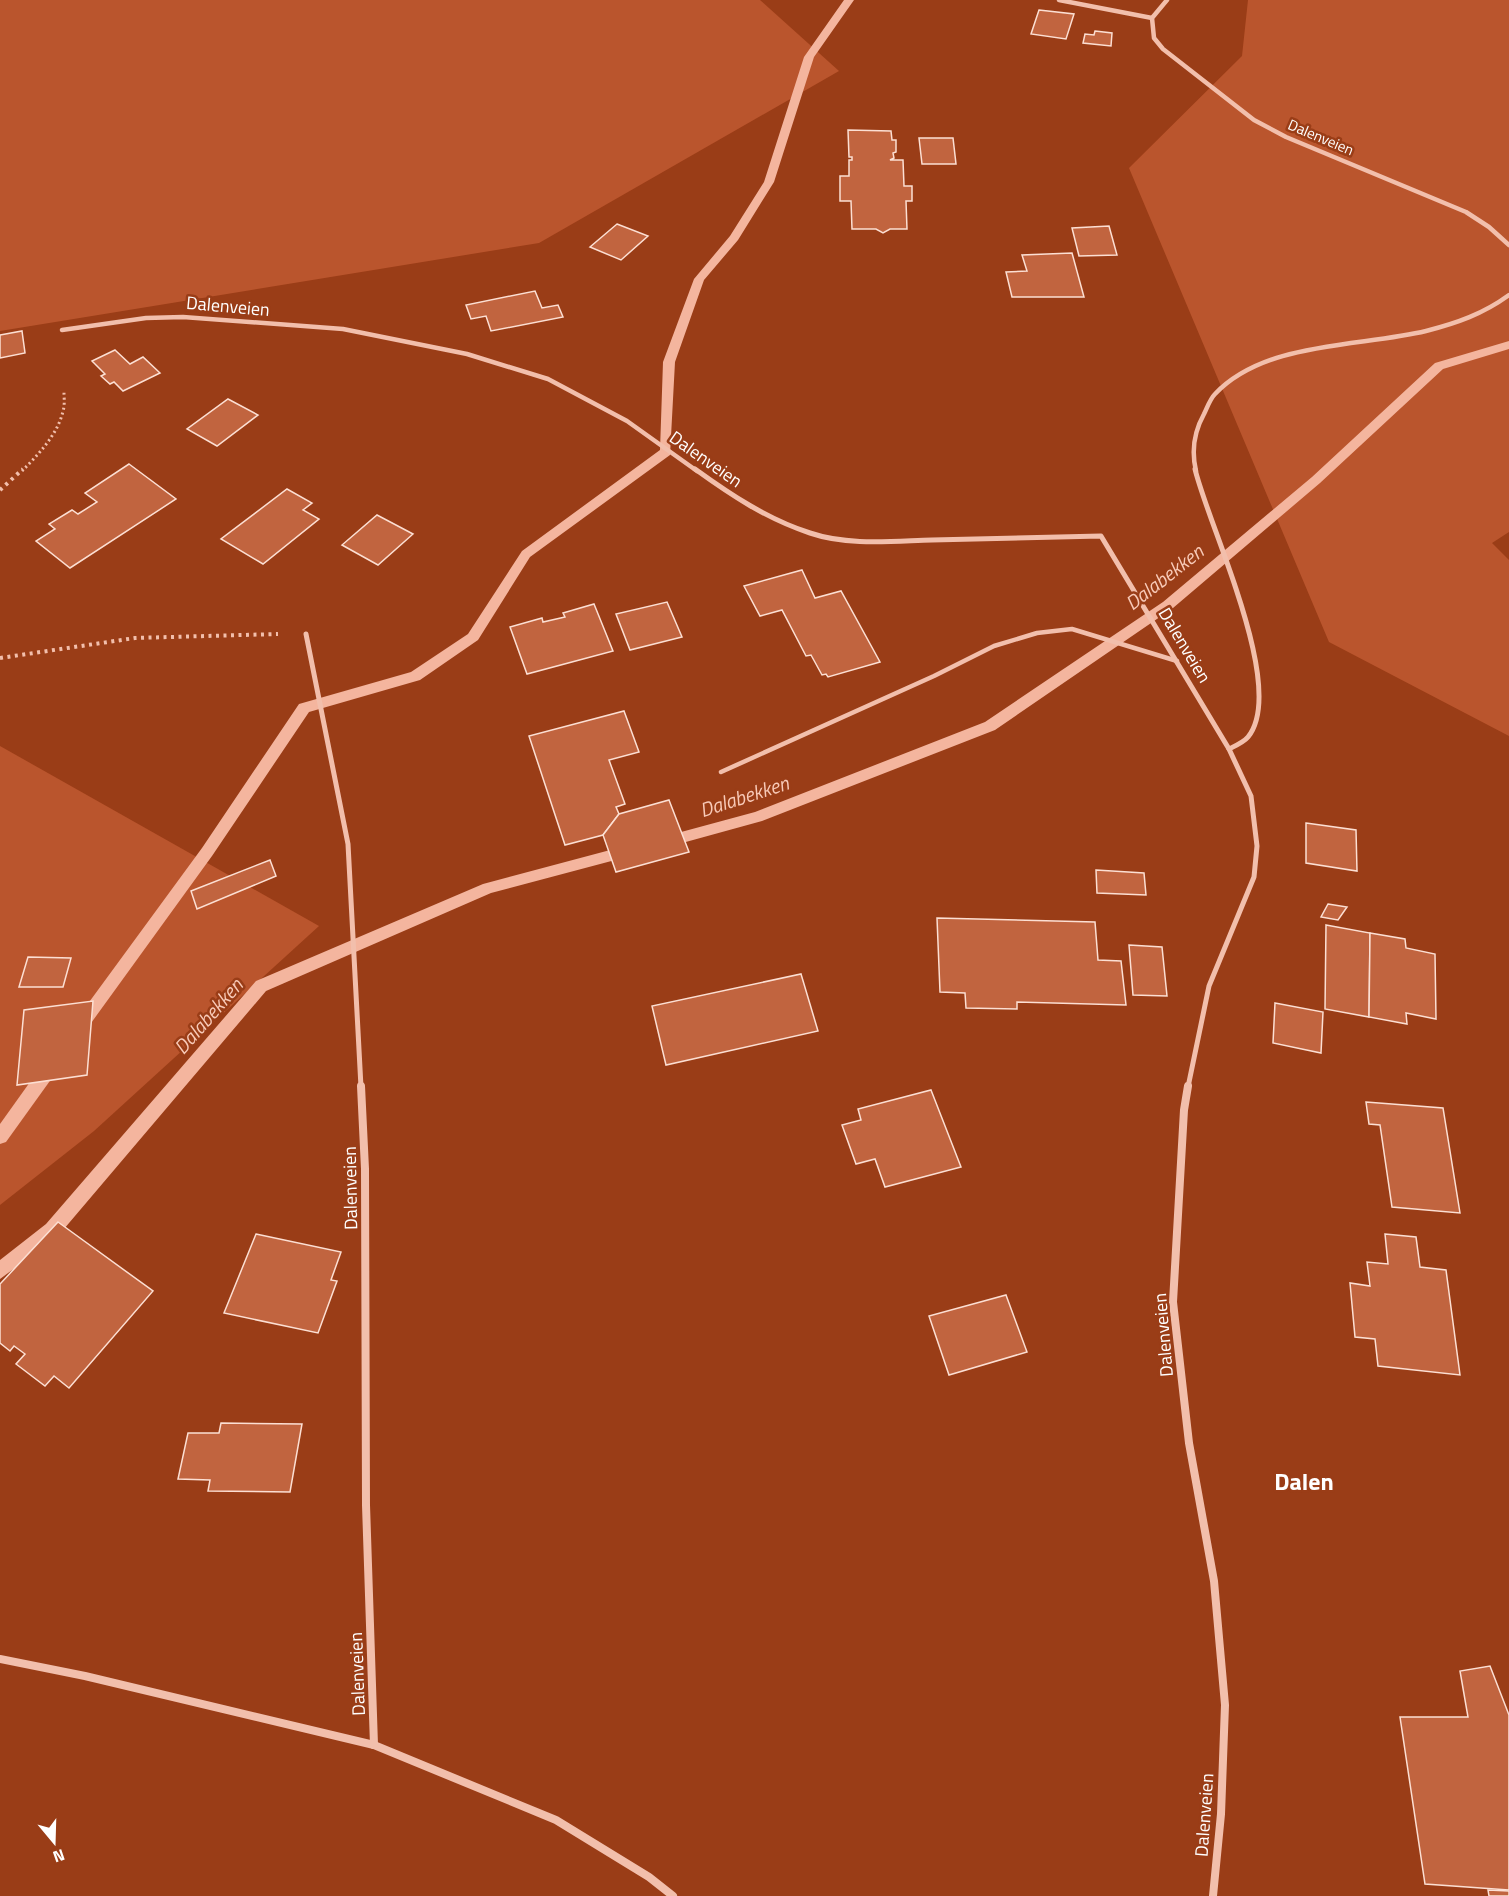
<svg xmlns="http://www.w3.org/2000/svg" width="1509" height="1896" font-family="'Titillium Web',sans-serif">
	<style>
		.green { fill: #ba552d }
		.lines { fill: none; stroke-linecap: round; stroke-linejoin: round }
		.stream { fill: #f4b59e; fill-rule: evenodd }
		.building { fill: #c1643f; stroke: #fcdfd3; stroke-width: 1.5 }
		.path-far1 { stroke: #f2bfac; stroke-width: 3; stroke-dasharray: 2 3; stroke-linecap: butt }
		.path { stroke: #f2bfac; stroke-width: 4; stroke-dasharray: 3 4.5; stroke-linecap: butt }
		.lane { stroke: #f2bfac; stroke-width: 4.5 }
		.street-far2 { stroke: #f2bfac; stroke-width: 4.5 }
		.street-far1 { stroke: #f2bfac; stroke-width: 5 }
		.street { stroke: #f2bfac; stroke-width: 8 }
		.labels { text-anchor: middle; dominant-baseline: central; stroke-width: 5; stroke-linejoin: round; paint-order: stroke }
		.far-street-label { font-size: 15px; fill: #fff; stroke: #9a3d17 }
		.street-label { font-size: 18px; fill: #fff; stroke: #9a3d17 }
		.water-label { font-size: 20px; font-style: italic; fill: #f8cab8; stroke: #9a3d17 }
		.near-neighbourhood-label { font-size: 24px; font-weight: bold; fill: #fff; stroke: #9a3d17 }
	</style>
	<rect width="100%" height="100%" fill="#9a3d17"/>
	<g class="green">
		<path d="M0 0H760L839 71 539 243 0 331Z"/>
		<path d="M1248 0H1509V532L1492 543 1509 560V736L1329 642 1129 168 1242 56Z"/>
		<path d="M0 746 319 926 94 1131 0 1205Z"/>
	</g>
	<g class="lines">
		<g class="stream">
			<path d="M844 0H854L814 57 774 182 738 240 704 280 675 362 670 455 530 557 478 640 420 680 309 712 212 856 86 1030 81 1032 76 1030 73 1025 76 1020 202 848 299 704 411 672 468 634 522 551 660 450 663 362 694 279 730 236 764 182 804 57Z"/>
			<path d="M1509 341V349L1443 369 1320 483 1173 608 995 730 762 821 664 848 659 846 657 842 659 838 755 812 985 722 1163 602 1312 477 1435 363Z"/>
			<path d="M629 845 634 847 636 851 634 855 491 893 266 991 58 1236 0 1279V1260L46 1224 256 981 483 884Z"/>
			<path d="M51 1059 57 1061 59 1066 57 1071 6 1142 0 1144V1124L45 1061Z"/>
		</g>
	</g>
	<g class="building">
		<path d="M1039 10 1074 14 1066 39 1031 34Z"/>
		<path d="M1095 31 1112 33 1111 46 1083 43 1085 34 1094 35Z"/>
		<path d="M848 130 891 131 892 140H896V152L893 153 894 158 890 160H903L904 186H912V201H906L907 229H890L883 233 876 229H852L851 201H840V176H849V160H852V157H849Z"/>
		<path d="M919 138H953L956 164H922Z"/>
		<path d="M617 224 648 236 621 260 590 247Z"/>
		<path d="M1109 226 1117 255 1079 256 1072 228Z"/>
		<path d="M1072 253 1084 297H1012L1006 272 1027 271 1022 255Z"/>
		<path d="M535 291 542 308 558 305 563 317 491 331 486 316 471 319 466 305Z"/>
		<path d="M22 331 25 353 0 358V335Z"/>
		<path d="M115 350 130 364 143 357 160 373 123 391 114 382 110 384 101 376 105 374 92 361Z"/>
		<path d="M228 399 258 415 217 446 187 429Z"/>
		<path d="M129 464 176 499 70 568 36 541 55 529 49 524 72 510 78 514 97 502 85 493Z"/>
		<path d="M287 489 312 503 303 510 319 519 263 564 221 539Z"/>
		<path d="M377 515 413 534 378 565 342 545Z"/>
		<path d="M802 570 815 598 841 591 880 662 828 677 826 674 822 675 811 655 806 656 782 610 760 616 744 586Z"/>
		<path d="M667 602 682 637 630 650 616 614Z"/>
		<path d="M594 604 613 651 527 674 510 627 542 618 543 622 565 617 563 613Z"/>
		<path d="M624 711 639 752 609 760 625 804 616 807 619 814 603 835 565 845 529 736Z"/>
		<path d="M669 800 689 852 616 872 603 835 619 814Z"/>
		<path d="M1306 823 1356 830 1357 871 1306 863Z"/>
		<path d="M270 860 276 876 197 909 191 891Z"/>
		<path d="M1096 870 1144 873 1146 895 1097 893Z"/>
		<path d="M1328 904 1347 907 1338 920 1321 917Z"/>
		<path d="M937 918 1095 922 1098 960 1121 961 1126 1005 1017 1002V1009L966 1008 965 993 940 992Z"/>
		<path d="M1326 925 1370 933 1369 1017 1325 1009Z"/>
		<path d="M1370 933 1405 939 1406 948 1435 954 1436 1019 1406 1013 1407 1024 1369 1017Z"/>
		<path d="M1129 945 1162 947 1167 996 1133 995Z"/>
		<path d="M28 957 71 958 63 987H19Z"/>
		<path d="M801 974 818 1031 666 1065 652 1006Z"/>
		<path d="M93 1001 87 1075 17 1085 24 1010Z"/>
		<path d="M1275 1003 1323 1012 1321 1053 1273 1043Z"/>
		<path d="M931 1090 961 1167 885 1187 875 1159 856 1164 842 1125 861 1120 858 1109Z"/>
		<path d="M1366 1102 1443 1108 1460 1213 1392 1207 1380 1125 1369 1124Z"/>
		<path d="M58 1222 153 1291 69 1388 54 1376 45 1386 16 1364 25 1354 14 1346 10 1351 0 1343V1284Z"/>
		<path d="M256 1234 341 1252 331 1280 337 1281 318 1333 224 1313Z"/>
		<path d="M1385 1234 1416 1237 1420 1267 1446 1270 1460 1375 1378 1366 1375 1339 1355 1337 1350 1283 1370 1286 1367 1262 1388 1264Z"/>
		<path d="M1006 1295 1027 1352 949 1375 929 1316Z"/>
		<path d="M221 1423 302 1424 290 1492 208 1491 210 1480 178 1479 188 1433H219Z"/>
		<path d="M1490 1666 1509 1715V1890L1425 1884 1400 1717H1468L1460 1671Z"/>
		<path d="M1488 1890 1509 1891V1896H1489Z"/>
	</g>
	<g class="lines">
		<path class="path-far1" d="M22 471C38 455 58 434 63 411 65 405 64 398 64 392"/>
		<g class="path">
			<path d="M0 490 23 469"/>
			<path d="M0 658 135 638 278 634"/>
		</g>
		<path class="lane" d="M721 772 934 676 994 646 1037 633 1072 629 1177 661"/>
		<g class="street-far2">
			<path d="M1059 0 1152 18"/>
			<path d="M1167 0 1152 18 1154 38 1163 49 1254 120 1286 137 1466 212 1489 227 1509 245"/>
			<path d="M62 330 146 318 183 317 343 329 467 354 548 379 627 421 697 471"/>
			<path d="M1196 471C1191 450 1194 432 1204 414 1207 408 1210 399 1215 394 1265 341 1360 347 1426 331 1457 323 1483 314 1509 295"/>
		</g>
		<g class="street-far1">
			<path d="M695 469C731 495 767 519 810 533 848 546 893 541 932 540 989 539 1045 537 1101 536L1229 749 1251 796 1257 846 1254 877 1209 986 1188 1087"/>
			<path d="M1195 469C1208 525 1288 688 1248 737 1244 742 1235 746 1229 749"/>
			<path d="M306 634 348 844 361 1087"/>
		</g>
		<g class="street">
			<path d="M361 1086 365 1169 366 1505 374 1745"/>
			<path d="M1188 1086 1184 1110 1173 1302 1189 1443 1214 1581 1225 1705 1221 1814 1213 1896"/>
			<path d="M0 1659 85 1676 374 1745 556 1820 649 1877 673 1896"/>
		</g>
	</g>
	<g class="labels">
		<g class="far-street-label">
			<text transform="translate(1321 137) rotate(23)">Dalenveien</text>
		</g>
		<g class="street-label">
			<text transform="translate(228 306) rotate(5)">Dalenveien</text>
			<text transform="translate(706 459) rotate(35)">Dalenveien</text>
			<text transform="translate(1185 645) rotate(59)">Dalenveien</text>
			<text transform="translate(350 1188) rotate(-91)">Dalenveien</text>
			<text transform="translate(1163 1335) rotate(-95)">Dalenveien</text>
			<text transform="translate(357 1674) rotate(-92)">Dalenveien</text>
			<text transform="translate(1204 1815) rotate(-86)">Dalenveien</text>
		</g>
		<g class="water-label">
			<text transform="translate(1164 577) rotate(-38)">Dalabekken</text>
			<text transform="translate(744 796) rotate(-18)">Dalabekken</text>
			<text transform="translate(208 1016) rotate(-49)">Dalabekken</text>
		</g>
		<g class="near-neighbourhood-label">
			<text x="1304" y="1481">Dalen</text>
		</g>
	</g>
	<g transform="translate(54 1842) rotate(161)" stroke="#9a3d17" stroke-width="4.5" paint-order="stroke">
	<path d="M0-4.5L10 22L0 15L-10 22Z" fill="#ffffff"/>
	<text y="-9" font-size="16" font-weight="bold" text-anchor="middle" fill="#ffffff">N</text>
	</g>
</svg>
